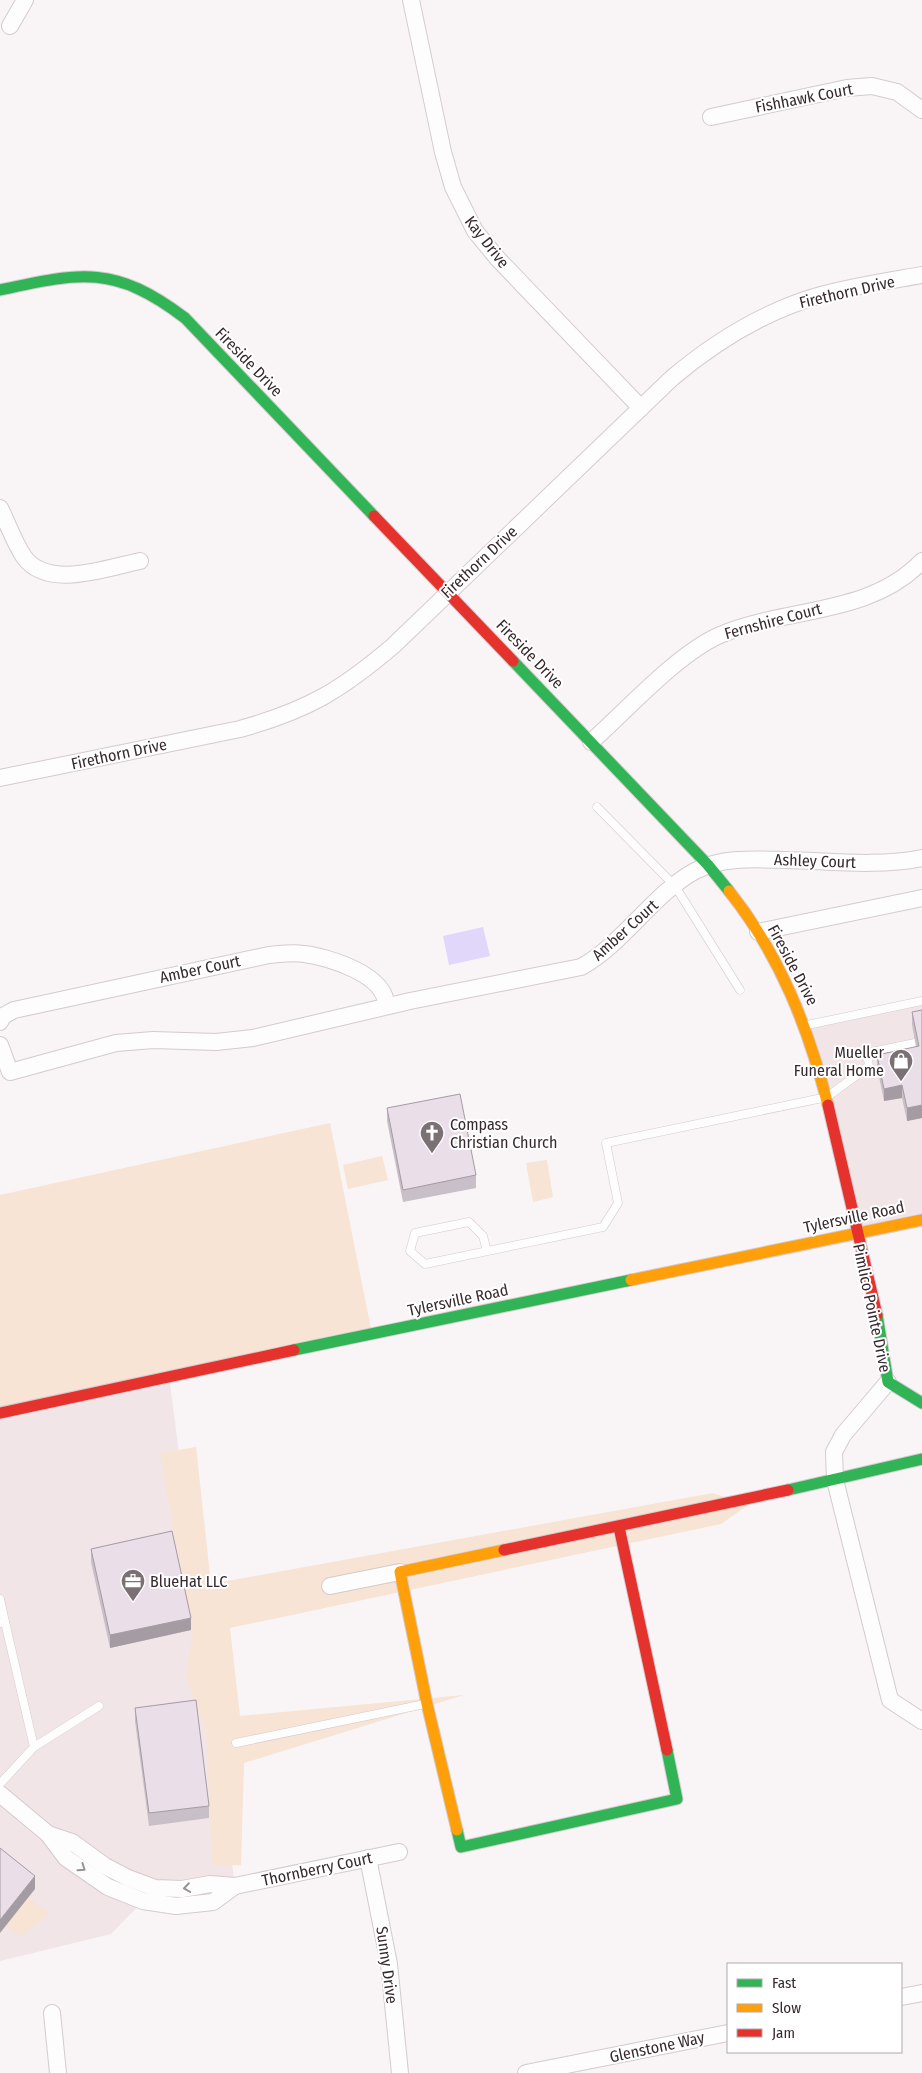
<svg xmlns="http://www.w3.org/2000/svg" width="922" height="2073" font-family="'Fira Sans Condensed',sans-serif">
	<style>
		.built { fill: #f1e5e8 }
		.green { fill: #f7e4d4 }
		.water { fill: #e0d7fa }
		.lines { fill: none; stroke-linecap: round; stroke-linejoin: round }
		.lane-casing { stroke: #d4cbce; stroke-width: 9 }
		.street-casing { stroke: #d4cbce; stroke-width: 18 }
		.fast-casing { stroke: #d4cbce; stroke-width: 13 }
		.slow-casing { stroke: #d4cbce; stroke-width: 13 }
		.jam-casing { stroke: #d4cbce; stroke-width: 13 }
		.lane { stroke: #fefdfe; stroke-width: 8 }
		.street { stroke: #fefdfe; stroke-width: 16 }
		.fast { stroke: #30b455; stroke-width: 11 }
		.slow { stroke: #ff9f0a; stroke-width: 11 }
		.jam { stroke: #e5322d; stroke-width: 11 }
		.wall { fill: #c9bfc8 }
		.shaded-wall { fill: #a49ba3 }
		.building { fill: #eadee9; stroke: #a49ba3 }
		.oneway { stroke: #9a9396 }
		.labels { text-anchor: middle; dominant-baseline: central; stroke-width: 4; stroke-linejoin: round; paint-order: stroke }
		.street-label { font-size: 16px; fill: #37292d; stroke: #fff }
		.poi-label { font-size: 16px; fill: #37292d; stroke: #fff; text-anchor: start }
	</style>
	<rect width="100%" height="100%" fill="#f9f4f6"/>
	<g class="built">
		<path d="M922 1001V1220L857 1233 805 1025Z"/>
		<path d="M169 1376 235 1886 213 1902 143 1901 111 1934 0 1961V1413Z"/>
	</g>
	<g class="green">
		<path d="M330 1123 372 1334 0 1413V1195Z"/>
		<path d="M382 1156 388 1180 348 1189 343 1165Z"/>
		<path d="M547 1160 553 1197 533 1202 526 1163Z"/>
		<path d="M196 1447 211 1584 713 1493 748 1505 721 1524 230 1628 240 1716 464 1695 244 1763 241 1865 212 1866 206 1730 186 1677 192 1639 160 1453Z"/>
		<path d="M28 1897 50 1914 20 1936 6 1926Z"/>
	</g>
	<path class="water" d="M483 927 490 956 449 965 443 936Z"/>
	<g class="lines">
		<defs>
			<g id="lane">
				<path d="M597 807 675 886 740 990"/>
				<path d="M807 1025 922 1001"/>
				<path d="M487 1251 483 1236 469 1222 415 1233 410 1251 425 1264 603 1227 618 1203 606 1143 827 1097 869 1066 867 1053 915 1043"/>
				<path d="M0 1599 5 1622"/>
				<path d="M0 1623 5 1622 34 1747 0 1784"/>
				<path d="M236 1743 425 1704"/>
				<path d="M34 1747 99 1706"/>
			</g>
			<g id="street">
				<path d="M411 0 443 152 453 187 475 231 498 259 641 408"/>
				<path d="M10 26 25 0"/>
				<path d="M711 117 847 88 872 86 897 92 922 110"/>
				<path d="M0 508C8 524 14 542 24 557 48 590 106 568 140 561"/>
				<path d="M591 742C628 709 677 654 720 635 786 607 870 616 922 561"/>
				<path d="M0 778 240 729C308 710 340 691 393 646L672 378C716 341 764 311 821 295 854 286 888 281 922 275"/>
				<path d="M758 932 922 898"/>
				<path d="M0 1022 3 1016 14 1010 269 955C281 954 293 952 304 954 329 957 387 975 386 1006"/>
				<path d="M0 1045 10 1072 116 1043 153 1040 216 1042 253 1038 410 1001 581 967C623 944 654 893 695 871 722 857 755 859 785 860 830 861 878 867 922 858"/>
				<path d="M888 1382 843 1435 834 1452 835 1480 890 1700 922 1721"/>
				<path d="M330 1586 400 1572"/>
				<path d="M0 1794 48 1834 66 1858 108 1887 143 1901 176 1906 213 1902 235 1886"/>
				<path d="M48 1834 72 1842 105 1866 128 1878 155 1888 182 1889 210 1884 235 1886 399 1852"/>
				<path d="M368 1858 389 1964 400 2073"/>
				<path d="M901 1997 922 1993"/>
				<path d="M52 2013 58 2073"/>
				<path d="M526 2073 728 2033"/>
			</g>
			<g id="fast">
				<path d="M0 290C82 272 115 265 185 318L374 516"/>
				<path d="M513 661 708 865 729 891"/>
				<path d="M877 1315 888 1382 922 1403"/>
				<path d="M294 1350 631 1280"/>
				<path d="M788 1490 922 1459"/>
				<path d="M457 1830 461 1847 677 1799 667 1750"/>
			</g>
			<g id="slow">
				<path d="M729 891C780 955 808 1027 828 1105"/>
				<path d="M631 1280 922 1220"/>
				<path d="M457 1830 427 1704 400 1572 504 1550"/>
			</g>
			<g id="jam">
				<path d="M374 516 513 661"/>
				<path d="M828 1105 877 1315"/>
				<path d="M0 1413 294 1350"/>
				<path d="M619 1527 667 1750"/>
				<path d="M504 1550 788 1490"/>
			</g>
		</defs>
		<use href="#lane" class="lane-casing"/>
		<use href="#street" class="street-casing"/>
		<use href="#fast" class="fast-casing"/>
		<use href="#slow" class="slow-casing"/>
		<use href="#jam" class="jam-casing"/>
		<use href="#lane" class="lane"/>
		<use href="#street" class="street"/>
		<use href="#fast" class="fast"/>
		<use href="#slow" class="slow"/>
		<use href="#jam" class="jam"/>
	</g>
	<g class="wall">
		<path d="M922 1010V1118L907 1121 902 1098 884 1101 877 1067V1055L916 1047 912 1025V1012Z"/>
		<path d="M387 1108 476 1175V1188L403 1202 387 1121Z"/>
		<path d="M91 1549 191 1630 110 1648 91 1562Z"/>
		<path d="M135 1708 209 1806V1818L149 1826 135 1721Z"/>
	</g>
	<g class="shaded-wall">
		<path d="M902 1085V1098L884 1101V1089Z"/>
		<path d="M922 1105V1118L907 1121V1108Z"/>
		<path d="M191 1618V1630L110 1648V1635Z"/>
		<path d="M35 1876V1889L0 1933V1920Z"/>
	</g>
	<g class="building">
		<path d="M922 1010V1105L907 1108 902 1085 884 1089 877 1055 919 1046 912 1012Z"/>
		<path d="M460 1094 476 1175 403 1190 387 1108Z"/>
		<path d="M172 1531 191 1618 110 1635 91 1549Z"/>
		<path d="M196 1700 209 1806 149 1813 135 1708Z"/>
		<path d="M0 1848 35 1876 0 1920Z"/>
	</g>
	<defs><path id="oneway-chevron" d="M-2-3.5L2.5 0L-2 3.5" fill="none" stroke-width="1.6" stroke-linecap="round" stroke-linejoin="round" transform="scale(1.25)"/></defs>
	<g class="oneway">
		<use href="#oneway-chevron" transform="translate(82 1868) rotate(35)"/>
		<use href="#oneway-chevron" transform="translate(187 1888) rotate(172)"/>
	</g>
	<defs>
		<symbol id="shop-pin" viewBox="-11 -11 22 30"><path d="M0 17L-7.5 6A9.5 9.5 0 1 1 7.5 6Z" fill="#7b7073" stroke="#fff"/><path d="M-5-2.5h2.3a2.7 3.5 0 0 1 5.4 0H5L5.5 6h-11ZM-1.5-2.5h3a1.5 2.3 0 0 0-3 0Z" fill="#fff"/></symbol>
		<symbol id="church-pin" viewBox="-11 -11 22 30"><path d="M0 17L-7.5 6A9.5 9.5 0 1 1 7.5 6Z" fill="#7b7073" stroke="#fff"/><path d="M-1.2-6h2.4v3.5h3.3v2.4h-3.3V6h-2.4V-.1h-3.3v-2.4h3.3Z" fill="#fff"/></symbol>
		<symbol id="office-pin" viewBox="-11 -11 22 30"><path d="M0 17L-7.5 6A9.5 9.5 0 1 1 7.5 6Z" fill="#7b7073" stroke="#fff"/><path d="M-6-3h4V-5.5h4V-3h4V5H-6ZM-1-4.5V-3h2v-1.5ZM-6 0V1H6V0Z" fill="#fff"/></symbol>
	</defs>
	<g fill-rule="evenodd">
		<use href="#shop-pin" x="887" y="1047" width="28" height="38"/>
		<use href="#church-pin" x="418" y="1119" width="28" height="38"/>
		<use href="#office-pin" x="119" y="1567" width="28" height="38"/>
	</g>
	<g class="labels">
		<g class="street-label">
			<text transform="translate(804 98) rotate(-11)">Fishhawk Court</text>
			<text transform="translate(487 242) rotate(52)">Kay Drive</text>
			<text transform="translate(847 292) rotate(-13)">Firethorn Drive</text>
			<text transform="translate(249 362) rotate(46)">Fireside Drive</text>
			<text transform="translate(479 562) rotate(-43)">Firethorn Drive</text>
			<text transform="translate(773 621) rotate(-15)">Fernshire Court</text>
			<text transform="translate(530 654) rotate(46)">Fireside Drive</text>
			<text transform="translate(119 754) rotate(-12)">Firethorn Drive</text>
			<text transform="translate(815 861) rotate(2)">Ashley Court</text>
			<text transform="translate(625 930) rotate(-42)">Amber Court</text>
			<text transform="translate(793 965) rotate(62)">Fireside Drive</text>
			<text transform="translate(200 969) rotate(-12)">Amber Court</text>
			<text transform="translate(854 1217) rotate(-12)">Tylersville Road</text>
			<text transform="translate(458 1300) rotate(-12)">Tylersville Road</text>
			<text transform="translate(872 1308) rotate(78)">Pimlico Pointe Drive</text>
			<text transform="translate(317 1869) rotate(-12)">Thornberry Court</text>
			<text transform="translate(387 1965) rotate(82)">Sunny Drive</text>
			<text transform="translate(657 2047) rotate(-12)">Glenstone Way</text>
		</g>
		<g class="poi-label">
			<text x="884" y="1052" text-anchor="end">Mueller<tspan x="884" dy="18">Funeral Home</tspan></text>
			<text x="450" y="1124">Compass<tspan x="450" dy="18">Christian Church</tspan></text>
			<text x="150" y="1581">BlueHat LLC</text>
		</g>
	</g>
	<rect x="727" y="1963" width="175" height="90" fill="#ffffff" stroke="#afa9ab"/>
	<rect x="737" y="1979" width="25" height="8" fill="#30b455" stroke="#afa9ab"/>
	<text x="772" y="1988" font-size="15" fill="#37292d">Fast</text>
	<rect x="737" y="2004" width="25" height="8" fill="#ff9f0a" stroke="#afa9ab"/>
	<text x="772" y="2013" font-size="15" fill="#37292d">Slow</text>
	<rect x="737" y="2029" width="25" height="8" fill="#e5322d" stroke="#afa9ab"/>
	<text x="772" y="2038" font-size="15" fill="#37292d">Jam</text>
</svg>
